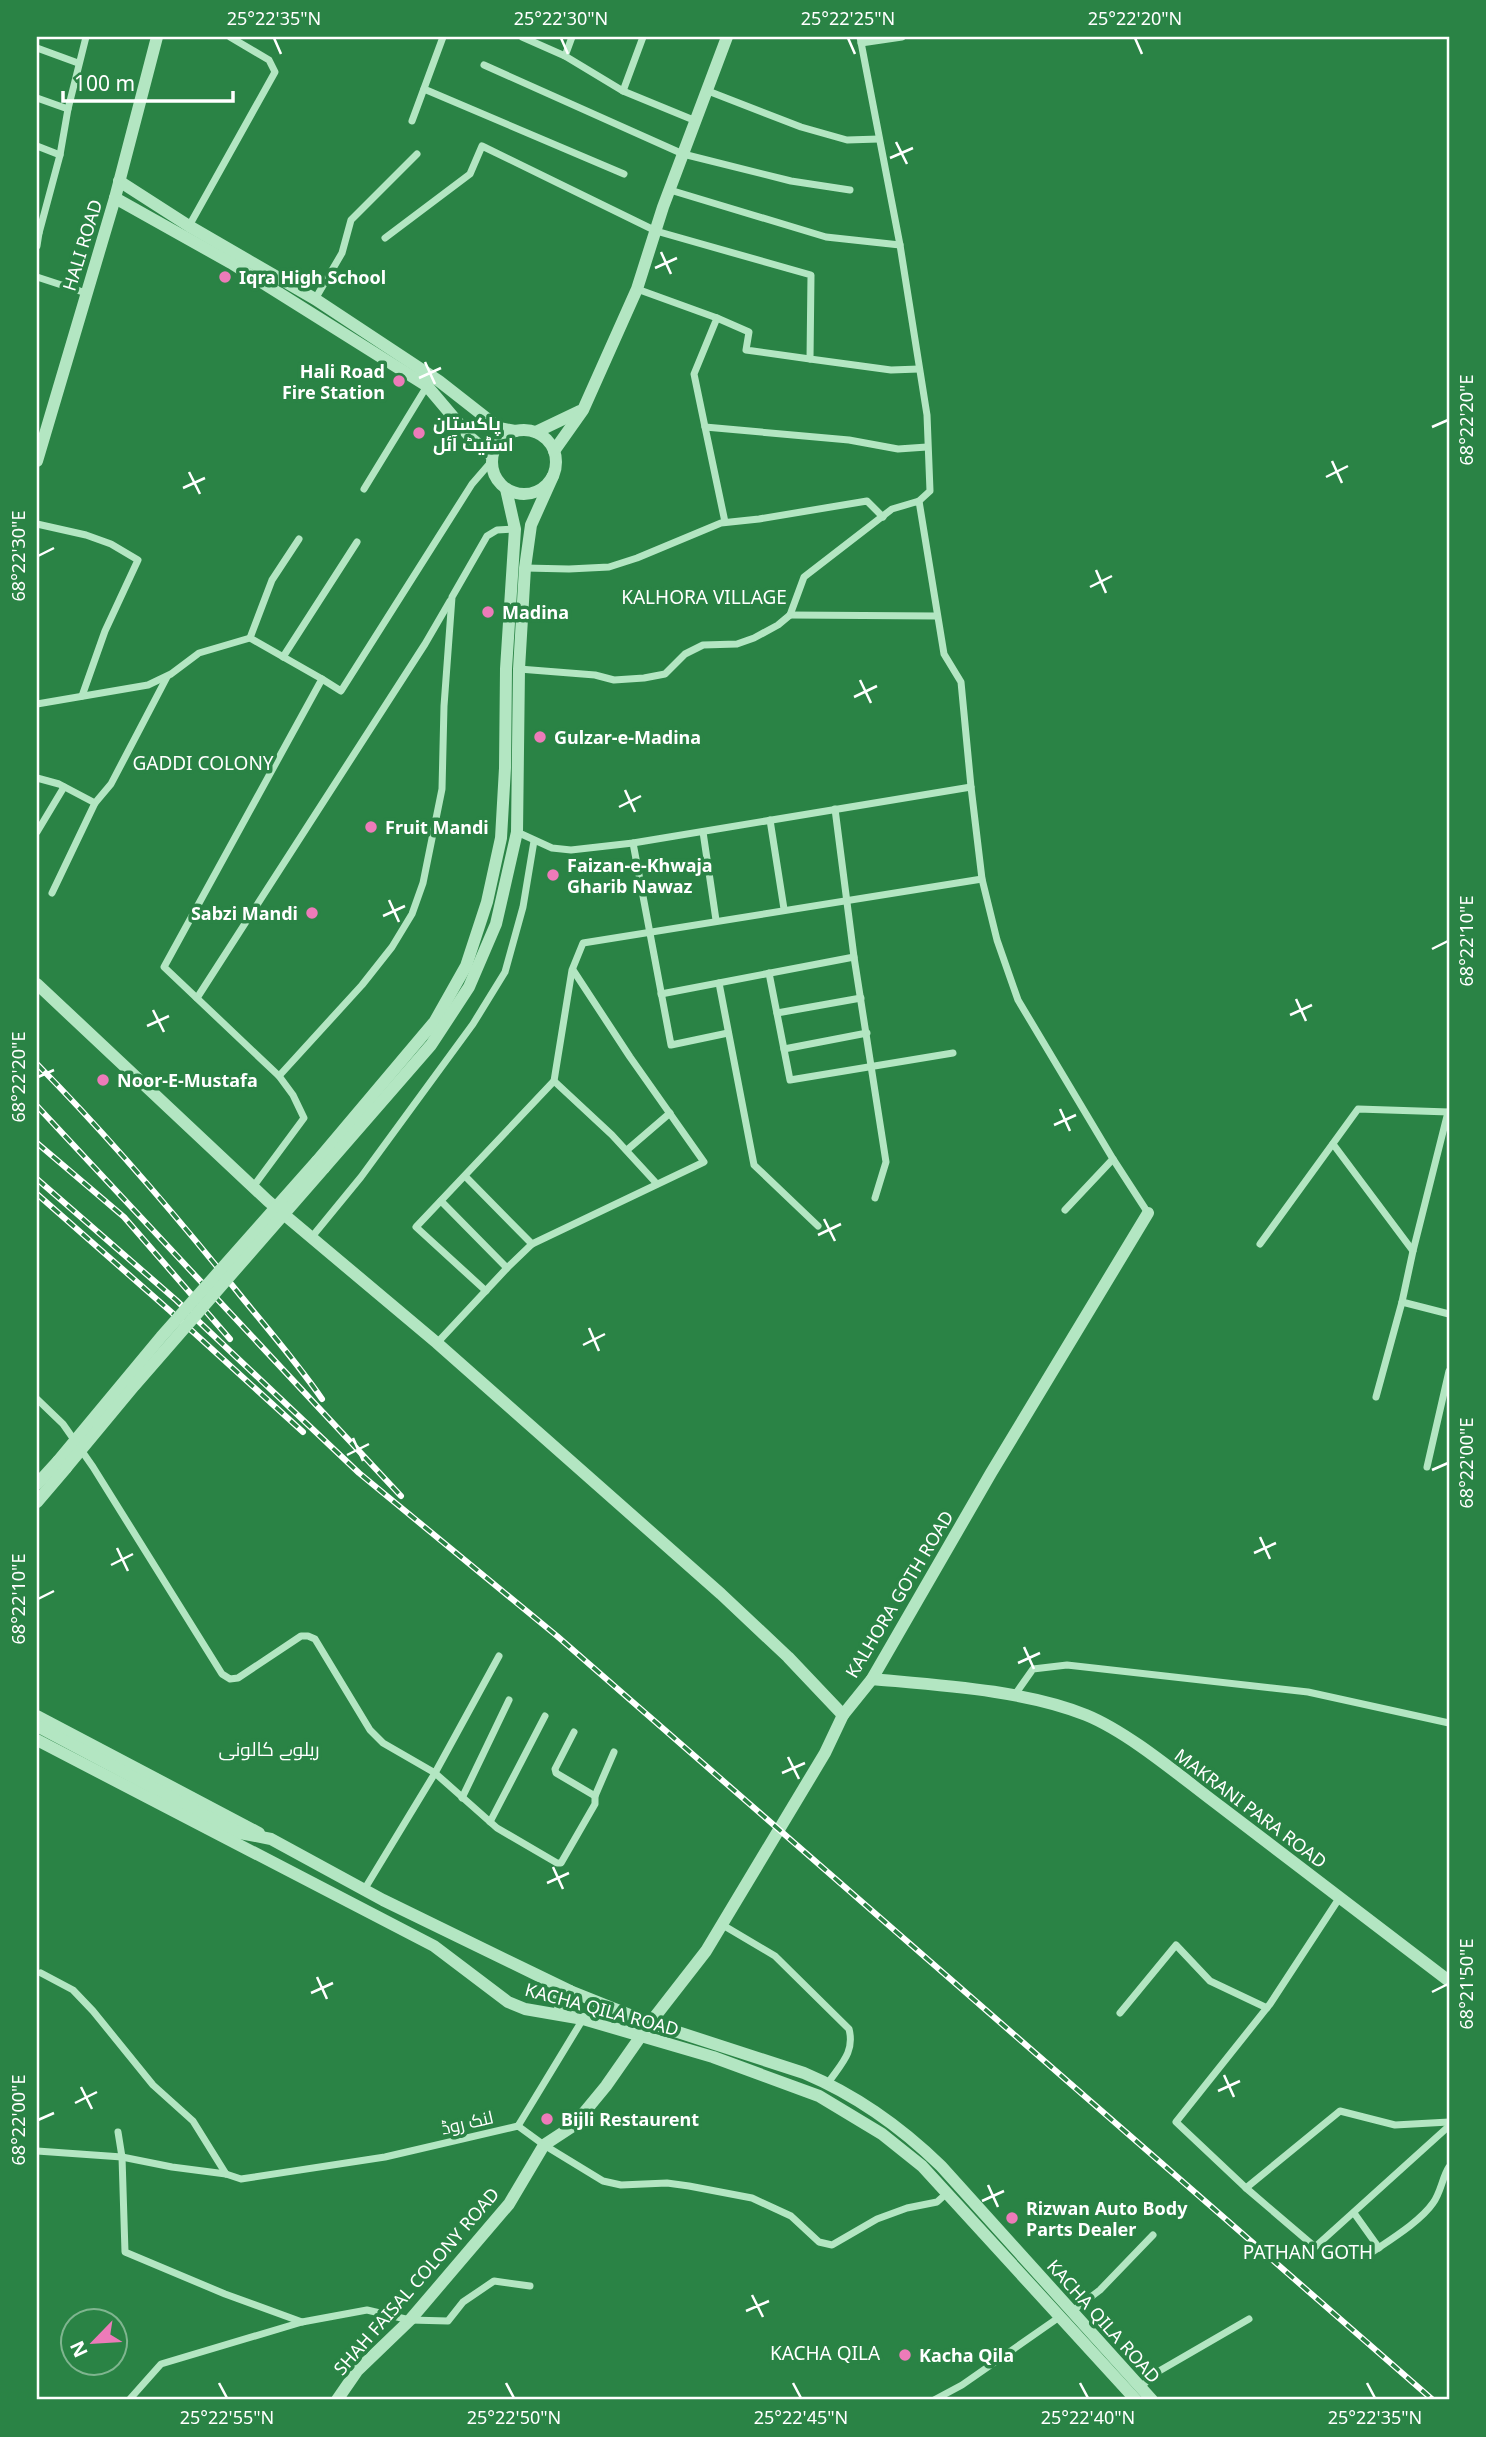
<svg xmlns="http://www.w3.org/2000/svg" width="1486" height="2437" font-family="'Noto Sans',Cairo,sans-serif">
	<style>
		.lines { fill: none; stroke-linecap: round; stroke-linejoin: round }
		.minor { stroke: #b3e6c2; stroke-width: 7 }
		.tertiary { stroke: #b3e6c2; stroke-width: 12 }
		.rail-casing { stroke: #fff; stroke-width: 6 }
		.rail { stroke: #2a8345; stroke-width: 3.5; stroke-dasharray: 10; stroke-linecap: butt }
		.tertiary-bridge { stroke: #b3e6c2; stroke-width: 12 }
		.ticks { fill: none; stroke: #fff; stroke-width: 2.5 }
		.poi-dot { fill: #ed7bb9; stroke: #2a8345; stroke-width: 2.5 }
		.labels { text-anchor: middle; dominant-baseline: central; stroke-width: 7; stroke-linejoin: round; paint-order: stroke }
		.street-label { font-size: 18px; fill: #fff; stroke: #2a8345 }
		.poi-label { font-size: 18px; font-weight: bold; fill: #fff; stroke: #2a8345; text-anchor: start }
		.neighbourhood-label { font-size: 19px; fill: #fff; stroke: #2a8345 }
		.neatline { fill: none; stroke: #fff; stroke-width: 2.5 }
		.ticks-label { font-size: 18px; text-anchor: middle; fill: #fff }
	</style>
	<rect width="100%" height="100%" fill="#2a8345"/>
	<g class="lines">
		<g class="minor">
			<path d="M522 37 565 56 623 91 696 121"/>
			<path d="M860 37 900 245 927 415 930 491 919 501"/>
			<path d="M861 43 902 37"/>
			<path d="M37 48 78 63"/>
			<path d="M565 56 572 37"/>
			<path d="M484 65 683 154 791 181 850 190"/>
			<path d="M424 89 624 174"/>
			<path d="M623 91 643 37"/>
			<path d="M708 91 801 127 847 140 879 139"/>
			<path d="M37 98 68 109"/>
			<path d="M412 121 443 37"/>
			<path d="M37 146 60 155"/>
			<path d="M670 190 826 237 900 245"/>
			<path d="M189 226 275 72 269 60 230 37"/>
			<path d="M37 232 39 233 60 155 68 109 86 37"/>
			<path d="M385 238 470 174 482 146 656 231 811 275 810 359 891 370 919 369"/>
			<path d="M37 246 39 233"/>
			<path d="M37 277 86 293"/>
			<path d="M637 289 717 318 694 374 705 427 849 440 898 449 927 447"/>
			<path d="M314 301 342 253 351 220 417 154"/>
			<path d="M717 318 749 332 746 350 810 359"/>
			<path d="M705 427 725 522"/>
			<path d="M364 489 427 386"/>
			<path d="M37 524 86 535 111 544 138 560 105 631 82 696"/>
			<path d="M525 568 569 569 609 567 637 558 721 523 759 519 867 501 883 517"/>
			<path d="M790 615 936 616"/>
			<path d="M250 638 272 580 299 539"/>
			<path d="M283 657 357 542"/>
			<path d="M519 669 595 675 614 680 644 678 665 674 685 654 703 645 737 644 754 638 778 625 790 615 804 577 892 509 919 501 944 654 961 682 971 787 982 879 997 940 1018 1000 1113 1159 1148 1213"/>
			<path d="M322 679 341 691 472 484 491 462"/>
			<path d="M37 704 148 685 171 674 199 653 250 638 322 679 164 967 279 1076 293 1095 304 1118 253 1187"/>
			<path d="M37 778 59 784 95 803 111 784 167 677"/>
			<path d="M835 809 854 957 886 1162 875 1198"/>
			<path d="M770 820 784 909"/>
			<path d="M37 832 64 787"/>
			<path d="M517 832 552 848 571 850 633 843 971 787"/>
			<path d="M703 832 716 920"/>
			<path d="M633 843 671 1045 728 1033"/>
			<path d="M52 893 95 803"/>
			<path d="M769 973 790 1080 953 1053"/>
			<path d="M719 983 754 1165 818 1226"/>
			<path d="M661 994 854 957"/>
			<path d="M197 998 425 644 450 601"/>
			<path d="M777 1013 861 998"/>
			<path d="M784 1049 867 1033"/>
			<path d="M279 1076 362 985 392 947 412 914 423 883 442 789 444 706 452 597 487 536 497 530 515 529"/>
			<path d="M554 1081 612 1135 657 1184"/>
			<path d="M1333 1144 1413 1251 1402 1302 1449 1314"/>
			<path d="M627 1150 670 1113"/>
			<path d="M465 1176 532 1244"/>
			<path d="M441 1201 507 1268"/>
			<path d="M1065 1210 1113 1159"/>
			<path d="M311 1238 361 1177 473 1024 505 972 523 907 534 841"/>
			<path d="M1260 1244 1358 1109 1449 1112"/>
			<path d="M1413 1251 1448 1112"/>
			<path d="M486 1291 416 1227 554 1081 572 970 583 943 982 879"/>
			<path d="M437 1343 507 1268 532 1244 704 1162 630 1057 573 970"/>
			<path d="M1376 1397 1402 1302"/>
			<path d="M37 1399 63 1424 93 1467 222 1674 230 1679 238 1678 301 1636H308L315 1639 370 1730 383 1743 435 1773 499 1656"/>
			<path d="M1427 1467 1449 1371"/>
			<path d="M1014 1696 1033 1669 1067 1665 1308 1692 1449 1723"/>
			<path d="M574 1732 555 1769 556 1773 595 1796"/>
			<path d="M462 1798 509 1700"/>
			<path d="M490 1822 545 1716"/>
			<path d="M364 1890 435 1773 497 1828 557 1863H561L595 1804V1796L614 1752"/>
			<path d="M1340 1897 1270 2004 1176 2122 1246 2188 1315 2247 1449 2126"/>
			<path d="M721 1924 775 1956 849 2029C855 2052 841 2064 828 2083"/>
			<path d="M41 1973 73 1990 93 2011 153 2085 193 2121 226 2174"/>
			<path d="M1120 2013 1176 1945 1210 1981 1267 2008"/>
			<path d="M518 2126 583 2019"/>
			<path d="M118 2132 122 2157 125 2252 225 2294 302 2322"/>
			<path d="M37 2151 122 2157 172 2167 226 2174 241 2179 385 2157 518 2126 544 2145 603 2181 621 2185 667 2183 689 2186 752 2198 791 2216 819 2242 832 2245 877 2219 907 2208 937 2202 947 2193"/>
			<path d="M1246 2188 1340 2111 1395 2125 1449 2122"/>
			<path d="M1354 2213 1379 2248"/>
			<path d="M1368 2255C1388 2241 1420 2222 1433 2203 1441 2192 1442 2178 1449 2167"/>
			<path d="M1071 2312 1100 2290 1153 2235"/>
			<path d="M1140 2388 1154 2374 1249 2319"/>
			<path d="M129 2400 161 2364 302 2322 367 2310 410 2320 448 2321 463 2302 494 2281 530 2286"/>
			<path d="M934 2400 962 2385 1058 2318"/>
		</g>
		<g class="tertiary">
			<path d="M119 181 189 226 315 299 439 381 499 428 515 431"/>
			<path d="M115 198 231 263 427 386 471 438 492 456"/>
			<circle cx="524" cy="462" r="32"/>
			<path d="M536 432 580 411"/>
			<path d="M554 451 583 410 637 289 663 207 727 37"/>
			<path d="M37 461 115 198 157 37"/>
			<path d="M37 984 268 1201 437 1343 721 1594 788 1657 843 1715"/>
			<path d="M317 1161 435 1021 466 966 487 902 501 838 505 768 506 669 515 529 506 489"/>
			<path d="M324 1168 431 1045 469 987 496 924 517 832 519 669 525 568 531 525 553 476"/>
			<path d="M37 1484 58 1461"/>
			<path d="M37 1502 66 1468"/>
			<path d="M872 1679C937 1685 1025 1690 1086 1715 1130 1733 1182 1778 1221 1807 1298 1865 1374 1923 1449 1981"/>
			<path d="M37 1716 259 1833"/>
			<path d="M37 1726 225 1826 240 1833 271 1839 383 1900 570 1991 650 2023 804 2073C856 2095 901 2127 941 2166L1152 2400"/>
			<path d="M37 1740 434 1946 508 2002 525 2009 583 2019 713 2057 819 2096 882 2134 922 2166 1136 2400"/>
			<path d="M563 2014 557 1998 562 1994 570 1991"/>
			<path d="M337 2400 357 2371 410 2320 509 2204 544 2145 573 2126 606 2086 650 2023 706 1951 825 1753 843 1715 872 1679 991 1473 1148 1213"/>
		</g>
		<defs>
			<g id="rail">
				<path d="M37 1064C107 1135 173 1212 236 1290 265 1326 296 1361 322 1399"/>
				<path d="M37 1106 401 1496"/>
				<path d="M37 1143 124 1217 230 1339"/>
				<path d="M37 1179 176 1300 359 1473 557 1636 1433 2400"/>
				<path d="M37 1194 169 1310 303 1432"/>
			</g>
		</defs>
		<use href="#rail" class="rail-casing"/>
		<use href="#rail" class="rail"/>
		<g class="tertiary-bridge">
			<path d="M58 1461 161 1337 317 1161"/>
			<path d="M66 1468 134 1386 324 1168"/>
		</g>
	</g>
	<path class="ticks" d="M274 38 281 54M561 38 568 54M848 38 855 54M1135 38 1142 54M896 142 907 164M890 158 913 148M661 252 671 274M655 268 677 258M425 362 435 384M419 378 441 368M1432 427 1448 420M1332 461 1342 483M189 472 200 494M1326 477 1348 466M183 488 205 478M38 556 54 548M1096 570 1106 593M1090 587 1112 576M860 680 871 703M854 697 877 686M625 790 635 812M619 807 641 796M389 900 399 922M383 916 405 906M1432 949 1448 941M1296 999 1306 1021M153 1010 164 1032M1290 1015 1312 1005M147 1026 169 1016M38 1077 54 1070M1060 1109 1070 1131M1054 1125 1076 1115M824 1219 835 1241M818 1235 841 1224M589 1328 599 1351M583 1345 605 1334M353 1438 363 1461M347 1455 369 1444M1432 1470 1448 1463M1260 1537 1270 1559M117 1548 128 1571M1254 1553 1276 1543M111 1565 133 1554M38 1599 54 1591M1024 1647 1034 1669M1018 1663 1040 1653M788 1757 799 1779M782 1773 805 1763M553 1867 563 1889M547 1883 569 1873M317 1977 327 1999M1432 1992 1448 1984M311 1993 333 1983M1224 2075 1234 2097M81 2087 92 2109M1218 2091 1240 2081M75 2103 97 2092M38 2120 54 2113M988 2185 998 2207M982 2201 1004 2191M752 2295 763 2317M746 2311 769 2301M219 2383 227 2398M506 2383 514 2398M793 2383 801 2398M1080 2383 1088 2398M1367 2383 1375 2398"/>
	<g class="poi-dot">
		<circle cx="225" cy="277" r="7"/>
		<circle cx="399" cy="381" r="7"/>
		<circle cx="419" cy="433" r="7"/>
		<circle cx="488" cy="612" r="7"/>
		<circle cx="540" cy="737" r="7"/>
		<circle cx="371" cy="827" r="7"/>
		<circle cx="553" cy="875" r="7"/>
		<circle cx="312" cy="913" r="7"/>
		<circle cx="103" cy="1080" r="7"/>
		<circle cx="547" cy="2119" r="7"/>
		<circle cx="1012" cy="2218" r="7"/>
		<circle cx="905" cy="2355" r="7"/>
	</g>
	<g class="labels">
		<g class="street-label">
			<text transform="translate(82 245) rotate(-73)">HALI ROAD</text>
			<text transform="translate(899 1594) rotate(-59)">KALHORA GOTH ROAD</text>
			<text transform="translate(1251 1808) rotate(37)">MAKRANI PARA ROAD</text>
			<text transform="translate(602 2009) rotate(15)">KACHA QILA ROAD</text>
			<text transform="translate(467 2122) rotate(-13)">لنک روڈ</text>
			<text transform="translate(416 2281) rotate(-49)">SHAH FAISAL COLONY ROAD</text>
			<text transform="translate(1104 2321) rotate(48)">KACHA QILA ROAD</text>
		</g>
		<g class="poi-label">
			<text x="239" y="277">Iqra High School</text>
			<text x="385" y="371" text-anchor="end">Hali Road<tspan x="385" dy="21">Fire Station</tspan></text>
			<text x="433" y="423">پاکستان<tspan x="433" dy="21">اسٹیٹ آئل</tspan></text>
			<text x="502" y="612">Madina</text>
			<text x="554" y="737">Gulzar-e-Madina</text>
			<text x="385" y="827">Fruit Mandi</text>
			<text x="567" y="865">Faizan-e-Khwaja<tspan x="567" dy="21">Gharib Nawaz</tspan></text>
			<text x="298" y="913" text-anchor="end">Sabzi Mandi</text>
			<text x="117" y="1080">Noor-E-Mustafa</text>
			<text x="561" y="2119">Bijli Restaurent</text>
			<text x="1026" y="2208">Rizwan Auto Body<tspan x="1026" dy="21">Parts Dealer</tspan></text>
			<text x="919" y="2355">Kacha Qila</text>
		</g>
		<g class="neighbourhood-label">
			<text x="704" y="597">KALHORA VILLAGE</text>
			<text x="203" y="763">GADDI COLONY</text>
			<text x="269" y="1749">ریلوے کالونی</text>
			<text x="1308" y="2252">PATHAN GOTH</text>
			<text x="825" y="2353">KACHA QILA</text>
		</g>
	</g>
	<rect width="1486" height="2437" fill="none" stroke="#2a8345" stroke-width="77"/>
	<g transform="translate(94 2342) rotate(245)"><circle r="33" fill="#2a8345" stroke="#7fb58f" stroke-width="2"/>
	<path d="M0-5L12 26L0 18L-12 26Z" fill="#ed7bb9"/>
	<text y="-10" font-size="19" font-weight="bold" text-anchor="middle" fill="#ffffff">N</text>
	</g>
	<path d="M63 91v10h170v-10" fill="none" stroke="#ffffff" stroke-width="3.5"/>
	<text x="74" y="91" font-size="21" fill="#ffffff" stroke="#2a8345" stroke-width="5" paint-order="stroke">100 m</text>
	<rect x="38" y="38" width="1410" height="2360" class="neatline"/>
	<g class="ticks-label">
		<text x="274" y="25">25°22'35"N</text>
		<text x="561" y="25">25°22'30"N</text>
		<text x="848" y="25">25°22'25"N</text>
		<text x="1135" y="25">25°22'20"N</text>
		<text transform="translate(1467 420) rotate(-90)" y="6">68°22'20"E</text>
		<text transform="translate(19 556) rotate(-90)" y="6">68°22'30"E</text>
		<text transform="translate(1467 941) rotate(-90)" y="6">68°22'10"E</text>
		<text transform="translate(19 1077) rotate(-90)" y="6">68°22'20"E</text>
		<text transform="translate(1467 1463) rotate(-90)" y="6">68°22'00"E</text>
		<text transform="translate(19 1599) rotate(-90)" y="6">68°22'10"E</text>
		<text transform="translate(1467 1984) rotate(-90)" y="6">68°21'50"E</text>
		<text transform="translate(19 2120) rotate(-90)" y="6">68°22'00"E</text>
		<text x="227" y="2424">25°22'55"N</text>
		<text x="514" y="2424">25°22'50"N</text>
		<text x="801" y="2424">25°22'45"N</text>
		<text x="1088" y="2424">25°22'40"N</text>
		<text x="1375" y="2424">25°22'35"N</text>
	</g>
</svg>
